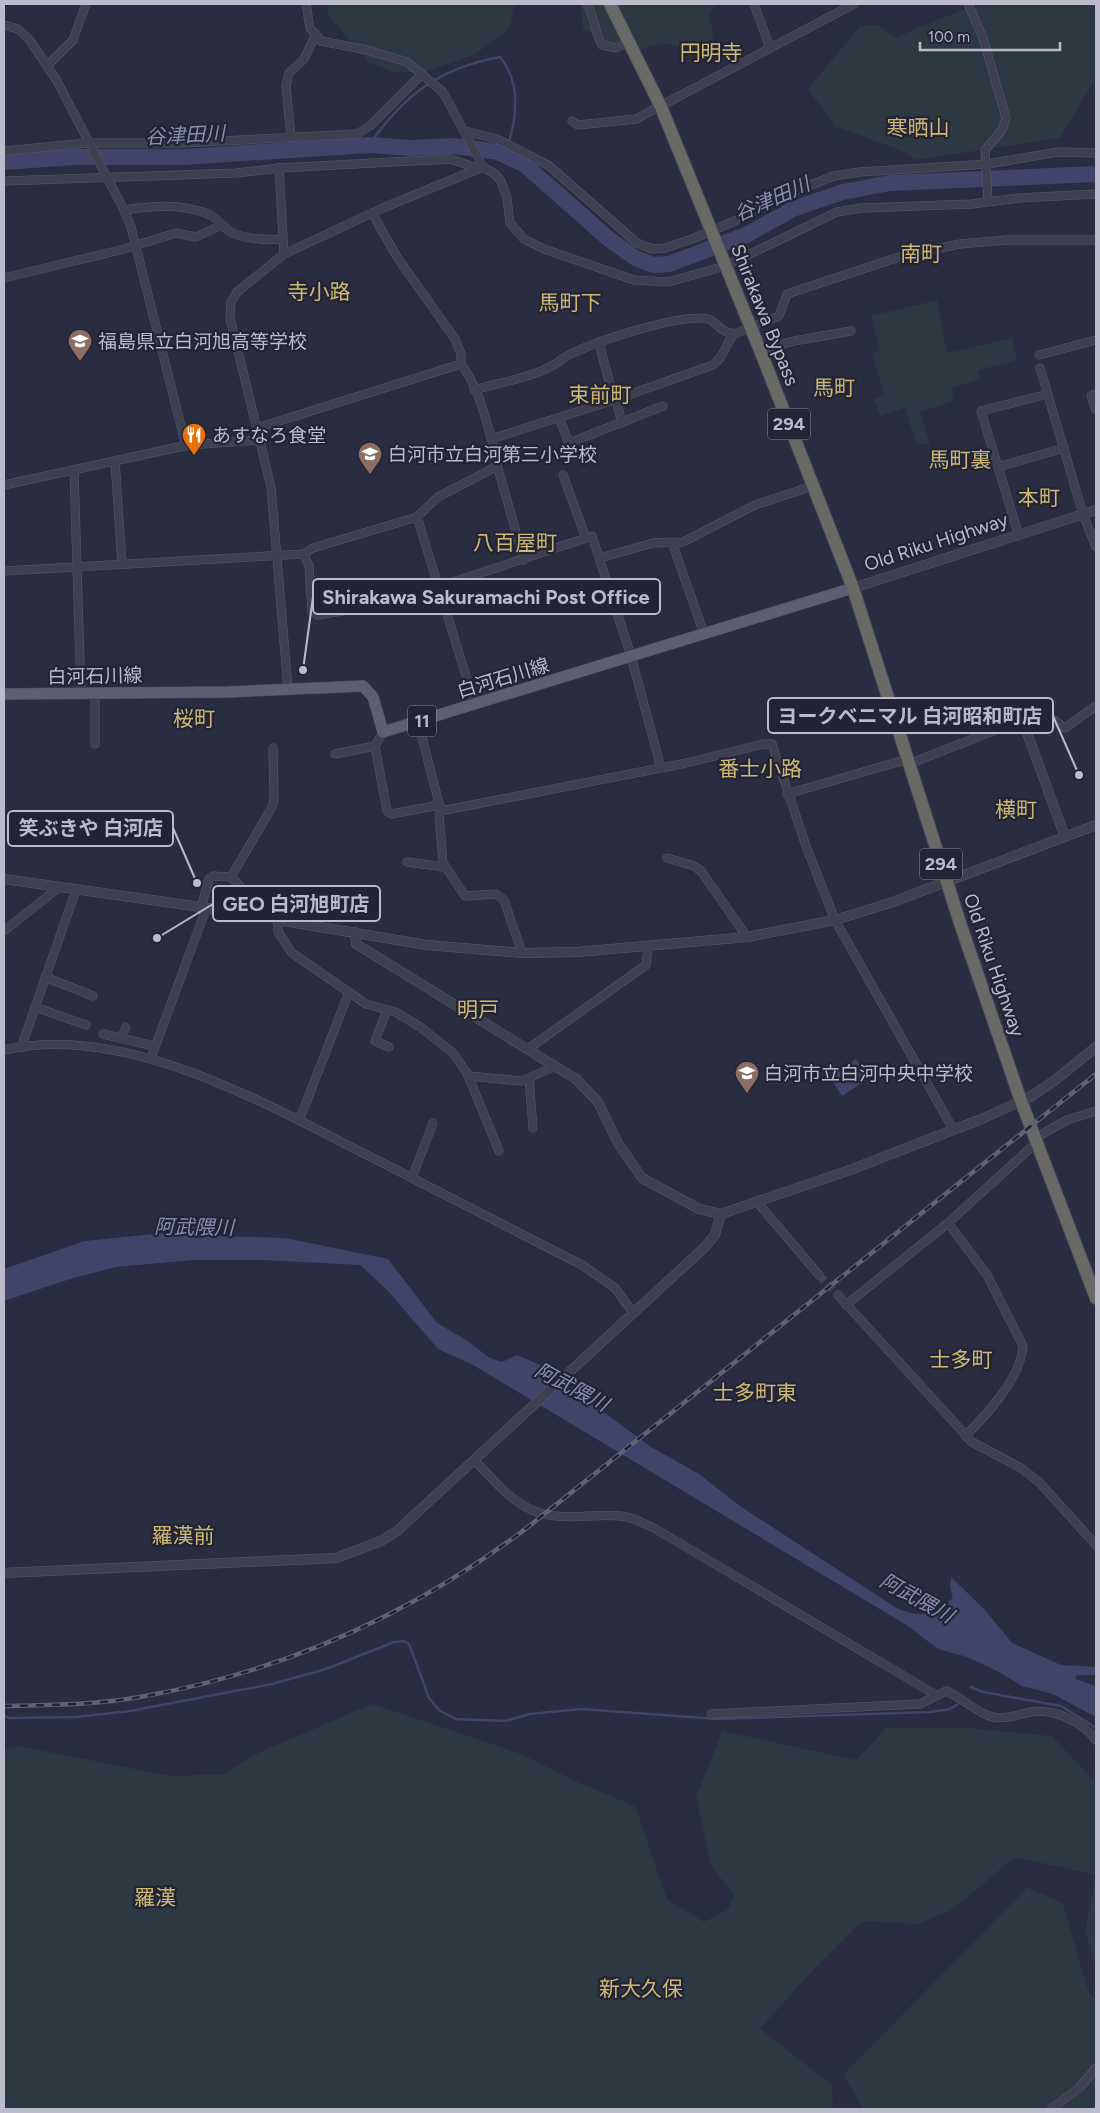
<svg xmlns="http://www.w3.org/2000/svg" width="1100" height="2113" font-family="Figtree,'Noto Sans JP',sans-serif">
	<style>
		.green { fill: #2c3842 }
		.water { fill: #414468 }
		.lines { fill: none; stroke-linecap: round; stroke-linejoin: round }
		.stream { stroke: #414468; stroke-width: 2.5 }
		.river { stroke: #414468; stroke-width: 16 }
		.minor-tunnel { stroke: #404156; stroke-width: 8; stroke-dasharray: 8 4; stroke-linecap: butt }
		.minor-casing { stroke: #595a6b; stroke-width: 9 }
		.tertiary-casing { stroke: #595a6b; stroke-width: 10 }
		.primary-casing { stroke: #47485a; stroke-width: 12 }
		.trunk-casing { stroke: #454758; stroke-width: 14 }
		.minor { stroke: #3e3f51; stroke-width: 8 }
		.tertiary { stroke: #3e3f51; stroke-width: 9 }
		.primary { stroke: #5c5e71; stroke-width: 11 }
		.trunk { stroke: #696a66; stroke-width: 12 }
		.rail-casing { stroke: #606277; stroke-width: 4.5 }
		.rail { stroke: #222436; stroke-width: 2.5; stroke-dasharray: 8; stroke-linecap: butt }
		.labels { text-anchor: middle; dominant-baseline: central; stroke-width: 4.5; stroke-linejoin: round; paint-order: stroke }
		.shield { fill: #222436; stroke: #8d8e9e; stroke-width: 1 }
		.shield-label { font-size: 18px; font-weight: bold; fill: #bbbbcb }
		.street-label { font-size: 19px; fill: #bbbbcb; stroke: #222436 }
		.poi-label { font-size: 19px; fill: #bbbbcb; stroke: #222436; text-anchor: start }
		.water-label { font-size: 20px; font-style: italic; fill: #8b8fb3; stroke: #222436 }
		.quarter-label { font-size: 21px; fill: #cdb973; stroke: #222436 }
		.leader { fill: none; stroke: #bbbbcb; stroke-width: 2 }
		.callout-dot { fill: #bbbbcb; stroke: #222436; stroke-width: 2 }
		.callout { fill: #222436; stroke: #bbbbcb; stroke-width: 2 }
		.callout-label { font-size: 20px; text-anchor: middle; font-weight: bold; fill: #bbbbcb }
	</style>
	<rect width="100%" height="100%" fill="#2a2c41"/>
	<g class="green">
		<path d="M328 4H514L510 28 474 55 426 71 396 73 369 63 328 15Z"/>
		<path d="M581 4H715L709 16 714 37 696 51 663 43 628 52 583 29Z"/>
		<path d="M977 4H1094L1096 19V78L1060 138 916 160 902 151 835 126C827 111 817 104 808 89L860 26 877 25 897 38C923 24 950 16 977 4Z"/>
		<path d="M937 300 947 353 1012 338 1017 360 979 370 980 379 951 388 954 401 920 412 930 445 916 444 905 408 880 416 874 399 884 395 872 353 880 350 871 316Z"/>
		<path d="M372 1704 521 1754 577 1782 635 1806 667 1899 704 1922 728 1909 734 1896 711 1865 696 1797 722 1731 856 1760 886 1728H969L1052 1736 1096 1783V1966L1085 1932 1096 1875 1015 1857 952 1910 917 1924 862 1921 815 1968 760 2029 832 2085 833 2109H4V1749L19 1746 170 1776 224 1774 258 1753Z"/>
		<path d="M1028 1887 1063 1904 1089 1993 1096 2000V2109H863L843 2075Z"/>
	</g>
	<g class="water">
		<path d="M856 1059 868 1079 842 1096 829 1076Z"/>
		<path d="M180 1227H196L216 1236 285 1238 388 1259 437 1323 468 1341 488 1357 502 1362 517 1355 540 1365 651 1447 699 1474 740 1506 898 1609C925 1618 932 1616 953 1598L950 1588 951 1577 985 1610 1012 1643 1061 1665 1096 1667V1675H1077L1075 1679 1096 1686V1717L1053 1694 1022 1686 997 1671 967 1657 938 1649 908 1626 473 1365 438 1349 388 1291 360 1265 262 1260H193L116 1267 70 1279 4 1301V1269L85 1241 174 1232Z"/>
	</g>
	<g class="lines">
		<g class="stream">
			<path d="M369 145C403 96 439 68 500 57 523 85 516 123 505 155"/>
			<path d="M971 1687 983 1692 1061 1706 1096 1728"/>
			<path d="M4 1715 9 1718 76 1717 130 1711 272 1684 326 1669 394 1642 404 1641 409 1644 429 1698 440 1711 456 1719 506 1721 530 1714 581 1709 717 1719 930 1712 950 1709 958 1704"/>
		</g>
		<path class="river" d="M4 162 75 157H184L369 145 411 148 454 146 498 152 525 165 610 240 637 259 654 265 669 264 746 235 793 209 843 192 890 183 1096 174"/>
		<path class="minor-tunnel" d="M819 1275 838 1295"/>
		<defs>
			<g id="minor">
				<path d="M306 4 310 28 321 41 367 50 407 62 443 92 483 167 495 174 501 181 507 198 510 223 524 239 544 249 634 280 668 282 725 266 837 212 862 208 972 204 1019 198 1096 194"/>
				<path d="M587 4C595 17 595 35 602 45L616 48 629 42"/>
				<path d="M754 4 770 48"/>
				<path d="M968 4 983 38 1006 118 1002 130 985 150 988 201"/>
				<path d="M4 25 18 29 29 39 57 81 124 210 131 227 186 446"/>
				<path d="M47 66 73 40 86 4"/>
				<path d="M572 121 578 125 636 119 854 4"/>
				<path d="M465 131 497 139 548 165 637 243 652 249 665 248 692 239 735 221 785 195 834 176 860 172 988 164 1058 152 1096 153"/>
				<path d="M291 137 286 86 289 73 304 59 316 34"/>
				<path d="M4 151 88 143H182L357 134 370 126 422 74"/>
				<path d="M279 168 284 254"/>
				<path d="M4 181 236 173 279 168 450 159 477 168"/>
				<path d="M124 210C153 206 180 203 208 214 217 218 222 225 229 231 244 240 266 239 282 240"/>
				<path d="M372 213 397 257 455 339 461 354V364"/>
				<path d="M4 278 124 249 176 233 196 237 222 225"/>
				<path d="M734 334 779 316 787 294 905 255 960 244 1007 240H1096"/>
				<path d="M599 343 614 400"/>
				<path d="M760 350 794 341 851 331"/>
				<path d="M1039 355 1096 340"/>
				<path d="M1040 368 1083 514 1096 547"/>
				<path d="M474 390C498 383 526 379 548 368 556 364 563 358 571 354 597 341 681 313 708 319 718 322 717 331 734 334 725 345 725 356 713 365L614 400 491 439"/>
				<path d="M1096 394 1091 396 1096 410"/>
				<path d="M616 400 622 423"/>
				<path d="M559 418 569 443 663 406"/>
				<path d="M115 461 122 564"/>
				<path d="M497 465 524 560"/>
				<path d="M998 467 1064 448"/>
				<path d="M74 470 81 694"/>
				<path d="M563 475 586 538"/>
				<path d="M4 485 188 445 260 440"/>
				<path d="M417 517 475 705"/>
				<path d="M1019 536 981 411 1048 394"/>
				<path d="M672 542 704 634"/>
				<path d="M304 554 309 566 312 611 318 615 390 603 592 536 631 656 661 768"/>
				<path d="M600 558 653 543 683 542 755 505 813 486"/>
				<path d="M4 571 304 554 313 548 417 517 438 497 490 470 497 465 498 461C488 430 481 390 461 364L257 428"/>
				<path d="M288 689 271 487 230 318 231 302 237 292 284 254 385 207 483 167"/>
				<path d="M418 722 441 811 686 763 763 744H772L806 846 835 920 953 1129"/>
				<path d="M95 744V694"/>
				<path d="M375 746 387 811 391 814 440 805"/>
				<path d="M335 754 375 746 383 732"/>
				<path d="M909 764 1039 713H1044L1065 728 1096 706"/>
				<path d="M787 794 908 759"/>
				<path d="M441 811 439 814 443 863 465 896 496 894 504 900 522 953"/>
				<path d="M667 858 694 866 701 871 747 937"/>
				<path d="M407 862 445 867"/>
				<path d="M231 877 272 807 274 800 273 748"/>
				<path d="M201 908 209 879 213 876 231 877 271 917"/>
				<path d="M278 920V932L292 953 366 1004 395 1012 419 1026 453 1053 467 1073 499 1151"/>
				<path d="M4 931 58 888"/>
				<path d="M45 977 93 996"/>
				<path d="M35 1007 86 1025"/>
				<path d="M387 1010 375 1041 389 1047"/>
				<path d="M103 1034 154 1046"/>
				<path d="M121 1038 126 1027"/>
				<path d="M21 1048 76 890"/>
				<path d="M528 1049 646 965 648 947"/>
				<path d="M4 1050C127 1022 267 1105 373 1158 443 1194 512 1229 582 1265L615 1288 633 1313"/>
				<path d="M151 1058 206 909"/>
				<path d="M469 1076 522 1081 556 1066"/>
				<path d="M529 1078 533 1128"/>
				<path d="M299 1121 349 992"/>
				<path d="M1035 1138 1067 1120 1096 1111"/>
				<path d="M412 1178 433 1123"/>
				<path d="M758 1203 819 1275"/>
				<path d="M948 1223 987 1275 1023 1346C1021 1377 987 1415 965 1436"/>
				<path d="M838 1295 972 1442 1021 1468 1039 1482 1096 1545"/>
				<path d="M846 1305 948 1223 1037 1142"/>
				<path d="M475 1461C492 1478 508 1499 530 1509 559 1523 591 1513 621 1516 633 1517 643 1523 654 1528L936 1695"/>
				<path d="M711 1714 920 1704 946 1691C962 1697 976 1713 993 1717 1006 1720 1019 1714 1031 1712 1054 1708 1082 1722 1096 1740"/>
				<path d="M1051 2109 1079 2088 1096 2068"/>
			</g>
			<g id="tertiary">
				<path d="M853 588 1096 510"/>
				<path d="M1022 719 1065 837"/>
				<path d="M4 879 271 917 278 920 427 945 522 953 577 952 747 937 835 920 890 903 1096 825"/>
				<path d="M355 932 356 944 576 1079 598 1102 618 1143 642 1178 699 1209 721 1214 850 1170 984 1118 1030 1097 1054 1081 1096 1047"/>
				<path d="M4 1573 336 1558 381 1541 397 1531 705 1247 715 1235 721 1214"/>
			</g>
			<path id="primary" d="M4 694 228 692 363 686 373 697 383 732 853 588"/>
			<path id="trunk" d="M610 4 661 107 760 350 853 588 961 926 1021 1101 1096 1298"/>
		</defs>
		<use href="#minor" class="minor-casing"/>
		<use href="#tertiary" class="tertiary-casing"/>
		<use href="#primary" class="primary-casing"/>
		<use href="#trunk" class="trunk-casing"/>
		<use href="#minor" class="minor"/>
		<use href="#tertiary" class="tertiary"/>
		<use href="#primary" class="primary"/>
		<use href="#trunk" class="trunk"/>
		<defs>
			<path id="rail" d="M4 1706C49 1705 95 1705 140 1697 283 1672 412 1615 528 1527L1096 1074"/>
		</defs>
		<use href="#rail" class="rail-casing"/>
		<use href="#rail" class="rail"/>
	</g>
	<defs>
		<symbol id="school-pin" viewBox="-11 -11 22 30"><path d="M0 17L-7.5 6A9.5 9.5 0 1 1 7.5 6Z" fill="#8d6e63" stroke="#222436"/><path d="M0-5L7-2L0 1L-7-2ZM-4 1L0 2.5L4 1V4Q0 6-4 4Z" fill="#fff"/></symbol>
		<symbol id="restaurant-pin" viewBox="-11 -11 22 30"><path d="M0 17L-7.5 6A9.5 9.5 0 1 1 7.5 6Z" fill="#e8710a" stroke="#222436"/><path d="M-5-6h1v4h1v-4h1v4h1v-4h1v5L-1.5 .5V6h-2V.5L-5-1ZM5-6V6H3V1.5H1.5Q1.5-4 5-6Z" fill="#fff"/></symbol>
	</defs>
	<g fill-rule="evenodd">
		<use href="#school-pin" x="66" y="327" width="28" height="38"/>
		<use href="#restaurant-pin" x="180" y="421" width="28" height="38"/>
		<use href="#school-pin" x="356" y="440" width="28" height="38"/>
		<use href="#school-pin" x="733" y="1059" width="28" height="38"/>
	</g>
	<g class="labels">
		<g class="shield">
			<rect x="768" y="408.5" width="42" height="31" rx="4"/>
			<rect x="408" y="705.5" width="28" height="31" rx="4"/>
			<rect x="920" y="848.5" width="42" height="31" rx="4"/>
		</g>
		<g class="shield-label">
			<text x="789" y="424">294</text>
			<text x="422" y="721">11</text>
			<text x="941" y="864">294</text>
		</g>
		<g class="street-label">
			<text transform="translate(765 315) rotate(68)">Shirakawa Bypass</text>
			<text transform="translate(936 542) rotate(-18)">Old Riku Highway</text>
			<text transform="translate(95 676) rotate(-1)">白河石川線</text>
			<text transform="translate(503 678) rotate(-17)">白河石川線</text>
			<text transform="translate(994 965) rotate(71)">Old Riku Highway</text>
		</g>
		<g class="poi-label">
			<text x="98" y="341">福島県立白河旭高等学校</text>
			<text x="212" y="435">あすなろ食堂</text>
			<text x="388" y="454">白河市立白河第三小学校</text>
			<text x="764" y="1073">白河市立白河中央中学校</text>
		</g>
		<g class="water-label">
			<text transform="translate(185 135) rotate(-3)">谷津田川</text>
			<text transform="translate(772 199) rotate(-24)">谷津田川</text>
			<text transform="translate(194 1227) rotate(1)">阿武隈川</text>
			<text transform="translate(572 1387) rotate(28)">阿武隈川</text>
			<text transform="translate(917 1598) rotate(29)">阿武隈川</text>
		</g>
		<g class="quarter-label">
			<text x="711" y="52">円明寺</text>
			<text x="918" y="127">寒晒山</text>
			<text x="921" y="253">南町</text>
			<text x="319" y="291">寺小路</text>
			<text x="570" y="302">馬町下</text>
			<text x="834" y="387">馬町</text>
			<text x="600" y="394">束前町</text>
			<text x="960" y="459">馬町裏</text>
			<text x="1039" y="497">本町</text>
			<text x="515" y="542">八百屋町</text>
			<text x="194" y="718">桜町</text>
			<text x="760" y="768">番士小路</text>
			<text x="1016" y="809">横町</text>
			<text x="478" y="1009">明戸</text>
			<text x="961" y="1359">士多町</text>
			<text x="755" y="1392">士多町東</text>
			<text x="183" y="1535">羅漢前</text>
			<text x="155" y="1897">羅漢</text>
			<text x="641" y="1988">新大久保</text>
		</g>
	</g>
	<path class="leader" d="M303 670L313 597M1079 775L1053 716M197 883L173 828M157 938L213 904"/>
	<g class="callout-dot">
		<circle cx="303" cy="670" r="5"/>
		<circle cx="1079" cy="775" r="5"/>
		<circle cx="197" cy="883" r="5"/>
		<circle cx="157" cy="938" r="5"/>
	</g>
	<g class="callout">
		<rect x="313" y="579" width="347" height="35" rx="5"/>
		<rect x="768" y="698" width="285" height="35" rx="5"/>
		<rect x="8" y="811" width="165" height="35" rx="5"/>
		<rect x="213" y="886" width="167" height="35" rx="5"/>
	</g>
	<g class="callout-label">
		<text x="486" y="604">Shirakawa Sakuramachi Post Office</text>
		<text x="910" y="723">ヨークベニマル 白河昭和町店</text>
		<text x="91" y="835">笑ぶきや 白河店</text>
		<text x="296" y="911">GEO 白河旭町店</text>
	</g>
	<rect width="1100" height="2113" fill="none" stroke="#bbbbcb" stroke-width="10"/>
	<path d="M920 42v8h140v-8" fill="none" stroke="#bbbbcb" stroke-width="2.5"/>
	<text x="928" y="42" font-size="15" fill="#bbbbcb" stroke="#222436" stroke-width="4" paint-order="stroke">100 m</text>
</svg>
